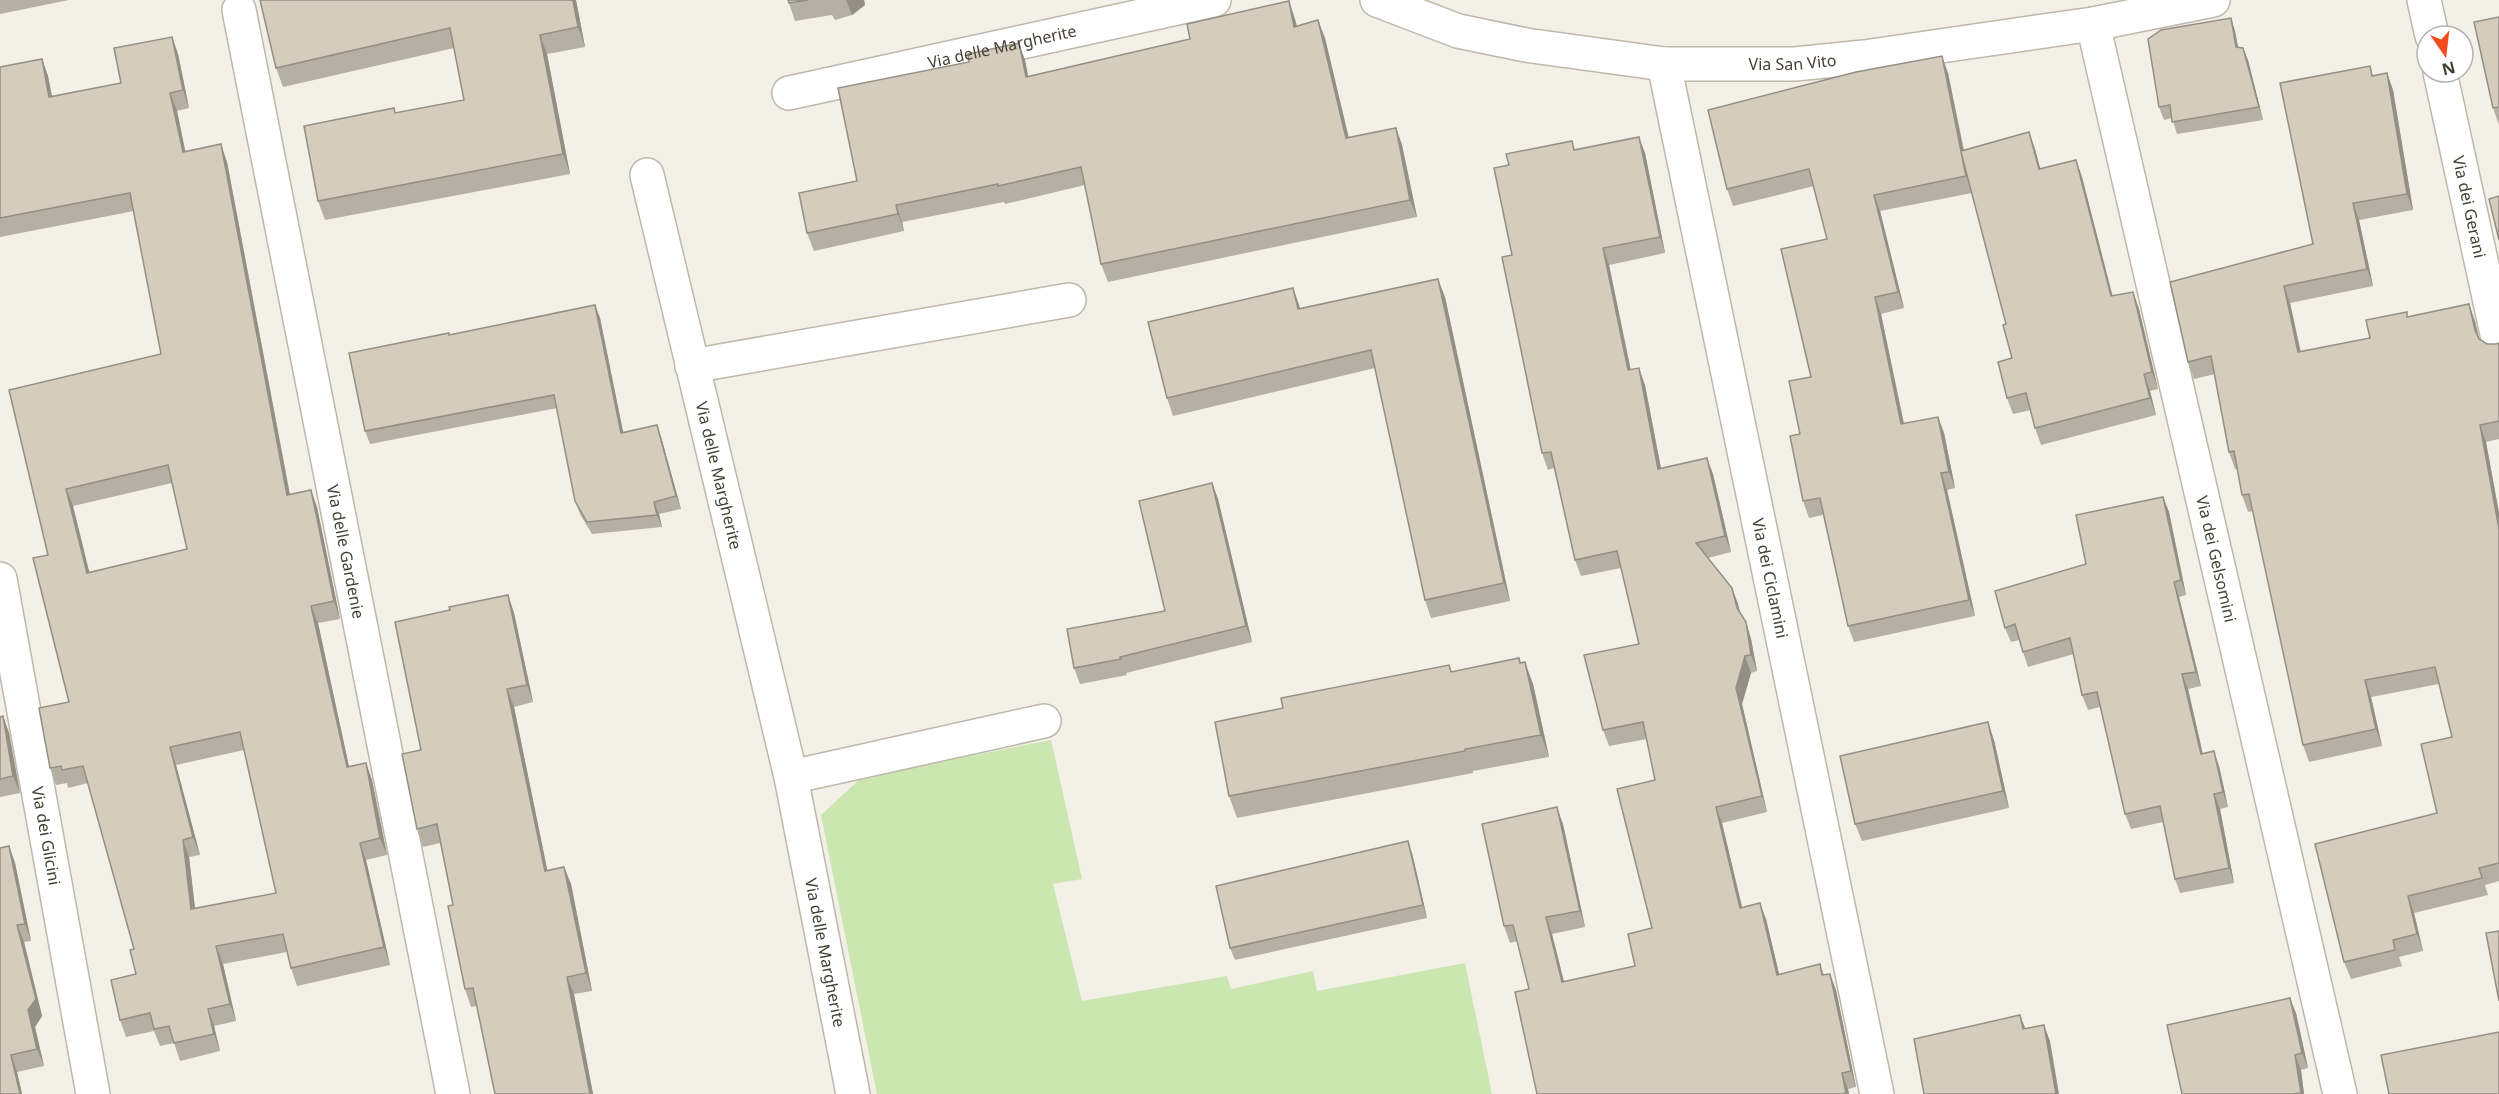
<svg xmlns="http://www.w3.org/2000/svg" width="2499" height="1094" font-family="'Noto Sans',sans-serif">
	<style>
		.green { fill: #cbe6b1 }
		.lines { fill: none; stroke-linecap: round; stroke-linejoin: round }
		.minor-casing { stroke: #beb8aa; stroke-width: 36 }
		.minor { stroke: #fff; stroke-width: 33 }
		.wall { fill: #b6afa3; fill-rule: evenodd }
		.shaded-wall { fill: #948f84 }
		.building { fill: #d4ccbd; stroke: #948f84; stroke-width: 1.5; fill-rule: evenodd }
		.labels { text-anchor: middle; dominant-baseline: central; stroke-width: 4.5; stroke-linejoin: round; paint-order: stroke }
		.street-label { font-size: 16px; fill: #464136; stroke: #fff }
	</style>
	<rect width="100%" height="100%" fill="#f3f0e7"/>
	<path class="green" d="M1051 740 1082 879 1053 884 1082 1001 1227 976 1231 989 1313 971 1317 991 1465 963 1492 1094H877L821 815 862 777Z"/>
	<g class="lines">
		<defs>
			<g id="minor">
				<path id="s1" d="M1377 0 1458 31 1526 45 1664 64H1795L1864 57 2093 24 2213 0"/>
				<path d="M2424 0 2432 36"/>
				<path id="s2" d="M239 10 453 1094"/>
				<path id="s3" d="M2093 24 2340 1094"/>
				<path id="s4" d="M1664 64 1877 1094"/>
				<path id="s5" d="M2440 72 2499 343"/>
				<path id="s6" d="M789 93 1214 0"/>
				<path id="s7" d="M647 175 791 777 853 1094"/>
				<path d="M692 366 1069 300"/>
				<path id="s8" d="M0 579 93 1094"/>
				<path d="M791 777 1044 721"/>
			</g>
		</defs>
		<use href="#minor" class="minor-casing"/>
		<use href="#minor" class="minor"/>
	</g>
	<g class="wall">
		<path d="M0 0H69L0 14Z"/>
		<path d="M576 0 585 47 547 54 570 174 325 220 318 201 395 113 464 100 454 48 283 87 276 68Z"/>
		<path d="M788 0H864L865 5 852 15 835 20 832 15 795 21Z"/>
		<path d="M2499 17V125L2493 108Z"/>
		<path d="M1295 19 1297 26 1325 38 1348 138 1396 128 1402 145 1417 217 1108 282 1101 264 1085 185 1005 204 1004 202 902 222 904 231 814 251 807 233 857 181 1025 60 1028 77Z"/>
		<path d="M2235 31 2238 47 2248 60 2263 120 2177 134 2172 118 2164 120 2159 107Z"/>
		<path d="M172 37 178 54 189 108 177 111 185 151 227 162 290 494 317 507 340 619 318 623 349 767 366 763 372 780 387 855 366 860 390 965 297 986 291 968 287 952 223 964 236 1021 214 1026 220 1051 180 1061 174 1043 160 1046 154 1031 126 1037 120 1020 136 974 134 949 88 783 68 788 67 783 56 785 50 768 69 702 48 555 9 390 161 354 134 211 0 237V67L42 59 48 76 52 96 121 83ZM172 483 187 549 89 573 73 506ZM244 750 276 893 195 908 189 857 200 855 176 765Z"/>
		<path d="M2370 66 2373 76 2387 73 2393 90 2413 210 2359 220 2373 286 2290 303 2301 352 2370 338 2408 316 2475 321 2479 339 2487 344H2496L2499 343V439L2486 442 2499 513V881L2485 885 2488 895 2414 913 2423 951 2399 957 2402 966 2351 979 2344 962 2437 813 2452 737 2439 684 2371 697 2382 746 2309 762 2303 745 2253 511 2248 512 2242 495 2237 469H2235L2229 452 2215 374 2194 379 2188 362 2313 244Z"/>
		<path d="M1948 73 1964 150 2029 132 2035 149 2040 169 2076 160 2082 177 2112 296 2133 292 2139 309 2158 389 2150 391 2156 415 2041 445 2035 428 2031 410 2013 414 2007 398 2012 358 2006 324 1972 193 1880 211 1904 308 1881 314 1904 423 1938 417 1944 433 1955 488 1947 490 1975 616 1854 642 1848 626 1823 515 1809 518 1803 501 1800 434 1811 377 1827 239 1814 186 1733 206 1727 189Z"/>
		<path d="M1575 150 1645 153 1665 253 1609 265 1631 370 1645 385 1661 468 1713 474 1731 552 1708 558 1732 588 1738 604 1740 614 1746 622 1751 639 1757 671 1751 673 1742 704 1767 812 1722 823 1742 907 1766 919 1779 974 1820 964 1824 975 1836 990 1856 1087 1848 1089 1849 1094H1537L1529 989 1517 941 1510 943 1504 926 1563 824 1585 927 1552 934 1564 982 1635 966 1652 928 1655 780 1647 739 1609 746 1603 730 1639 644 1621 568 1581 576 1575 560 1554 468 1548 470 1542 453 1512 255Z"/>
		<path d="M1293 288 1300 308 1445 297 1510 601 1431 618 1425 600 1375 368 1173 416 1167 398Z"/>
		<path d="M595 305 600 318 623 433 661 437 681 509 659 514 662 527 592 534 580 514 575 501 557 408 370 444 365 431 450 335Z"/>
		<path d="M1212 483 1218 499 1252 642 1126 673 1127 675 1080 684 1074 668 1165 611Z"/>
		<path d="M2163 497 2169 512 2186 595 2179 597 2201 686 2188 689 2203 754 2219 766 2228 807 2220 809 2234 883 2180 893 2175 879 2163 822 2131 829 2125 814 2100 707 2088 710 2082 695 2074 654 2028 667 2019 640 2011 642 2005 628 2086 564Z"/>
		<path d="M508 595 514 613 533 702 514 707 547 870 564 867 571 884 592 991 574 994 593 1094H495L477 1006 471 1007 465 989 453 905 440 843 423 847 417 829 421 750 450 610Z"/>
		<path d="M1521 663 1533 684 1549 757 1473 771V773L1237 818 1229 796 1449 665 1451 672Z"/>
		<path d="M3 716 9 733 20 793 0 797V717Z"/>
		<path d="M1994 740 2009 808 1862 841 1855 824Z"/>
		<path d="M9 846 15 863 31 941 24 942 42 1016 35 1027 44 1066 17 1072 22 1094H0Z"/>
		<path d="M1412 853 1427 918 1235 960 1230 948Z"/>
		<path d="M2296 1013 2308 1068 2301 1070 2304 1094H2182Z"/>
	</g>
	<g class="shaded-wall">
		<path d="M573 0H576L585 47 578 27Z"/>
		<path d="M846 0H864L865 5 852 15Z"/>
		<path d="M1289 1 1295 19 1301 45 1294 27Z"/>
		<path d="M2231 18 2235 31 2240 59 2236 47Z"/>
		<path d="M1318 20 1325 38 1353 155 1346 138Z"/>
		<path d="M540 35 547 54 570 174 563 154Z"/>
		<path d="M172 37 178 54 189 108 183 90Z"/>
		<path d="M1019 43 1025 60 1032 95 1026 77Z"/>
		<path d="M2243 48 2248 60 2263 120 2259 107Z"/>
		<path d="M1942 56 1948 73 1967 168 1961 151Z"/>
		<path d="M42 59 48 76 55 114 49 97Z"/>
		<path d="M2387 73 2393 90 2413 210 2407 194Z"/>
		<path d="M170 93 177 111 189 169 183 152Z"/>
		<path d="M1396 128 1402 145 1417 217 1410 200Z"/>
		<path d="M2029 132 2035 149 2045 186 2039 169Z"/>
		<path d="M1639 137 1645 153 1665 253 1660 237Z"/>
		<path d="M221 144 227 162 293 512 287 495Z"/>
		<path d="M2076 160 2082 177 2117 313 2111 296Z"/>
		<path d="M1874 195 1880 211 1904 308 1898 292Z"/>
		<path d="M2353 203 2359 220 2373 286 2367 269Z"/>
		<path d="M896 205 902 222 904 231 898 214Z"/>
		<path d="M1603 248 1609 265 1634 387 1628 370Z"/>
		<path d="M1438 279 1445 297 1510 601 1504 583Z"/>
		<path d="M2284 286 2290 303 2304 369 2298 352Z"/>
		<path d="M1293 288 1299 305 1304 326 1298 309Z"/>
		<path d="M2133 292 2139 309 2158 389 2152 372Z"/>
		<path d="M1875 297 1881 314 1907 440 1901 424Z"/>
		<path d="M2469 304 2475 321 2481 347 2475 330Z"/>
		<path d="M595 305 600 318 626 446 621 433Z"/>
		<path d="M1639 368 1645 385 1664 485 1658 469Z"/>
		<path d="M2144 374 2150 391 2156 415 2150 398Z"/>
		<path d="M1938 417 1944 433 1955 488 1949 472Z"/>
		<path d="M657 425 661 437 681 509 676 496Z"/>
		<path d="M2480 425 2486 442 2499 513V529Z"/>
		<path d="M1707 458 1713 474 1731 552 1725 536Z"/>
		<path d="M1941 473 1947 490 1975 616 1969 600Z"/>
		<path d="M1212 483 1218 499 1252 642 1246 626Z"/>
		<path d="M66 489 73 506 94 591 87 573Z"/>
		<path d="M311 490 317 507 340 619 334 601Z"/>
		<path d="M2163 497 2169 512 2186 595 2181 580Z"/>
		<path d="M654 502 659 514 662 527 657 515Z"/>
		<path d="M2174 582 2179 597 2201 686 2196 672Z"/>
		<path d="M1732 588 1738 604 1743 624 1737 608Z"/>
		<path d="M508 595 514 613 533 702 527 685Z"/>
		<path d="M311 606 318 623 353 785 347 767Z"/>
		<path d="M1746 622 1751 639 1757 671 1751 655Z"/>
		<path d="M1745 656 1751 673 1742 704 1767 812 1762 796 1736 688Z"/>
		<path d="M1525 662 1533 684 1549 757 1541 735Z"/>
		<path d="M2182 674 2188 689 2206 769 2201 754Z"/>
		<path d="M2365 680 2371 697 2382 746 2376 729Z"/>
		<path d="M507 689 514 707 551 888 545 871Z"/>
		<path d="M3 716 9 733 20 793 13 776Z"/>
		<path d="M1988 722 1994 740 2009 808 2003 791Z"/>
		<path d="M170 747 176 765 200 855 193 837Z"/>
		<path d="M2214 751 2219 766 2228 807 2223 792Z"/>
		<path d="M366 763 372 780 387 855 380 838Z"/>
		<path d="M2214 794 2220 809 2234 883 2229 868Z"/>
		<path d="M1557 807 1563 824 1585 927 1580 911Z"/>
		<path d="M1716 807 1722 823 1746 924 1740 908Z"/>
		<path d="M183 840 189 857 197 926 191 909Z"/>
		<path d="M1408 841 1412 853 1427 918 1423 905Z"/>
		<path d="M360 843 366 860 390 965 384 947Z"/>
		<path d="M9 846 15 863 31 941 25 924Z"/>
		<path d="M564 867 571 884 592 991 586 973Z"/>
		<path d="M2408 896 2414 913 2423 951 2417 934Z"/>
		<path d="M1760 903 1766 919 1783 991 1777 975Z"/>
		<path d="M1546 917 1552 934 1568 998 1562 982Z"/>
		<path d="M17 925 24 942 42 1016 35 1027 44 1066 37 1049 28 1010Z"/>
		<path d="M216 946 223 964 236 1021 230 1004Z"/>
		<path d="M1830 974 1836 990 1856 1087 1851 1071Z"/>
		<path d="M567 977 574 994 593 1094H590Z"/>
		<path d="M2290 998 2296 1013 2308 1068 2302 1053Z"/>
		<path d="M208 1009 214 1026 220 1051 214 1034Z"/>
		<path d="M2020 1015 2026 1030 2023 1029Z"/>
		<path d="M2044 1025 2050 1041 2059 1094H2056Z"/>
		<path d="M11 1055 17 1072 22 1094H20Z"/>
		<path d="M2295 1055 2301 1070 2304 1094H2301V1093Z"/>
		<path d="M1842 1073 1848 1089 1849 1094H1847L1846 1093Z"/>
	</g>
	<g class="building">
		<path d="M260 0H573L578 27 540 35 563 154 318 201 304 126 394 108 395 113 464 100 450 28 276 68Z"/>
		<path d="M788 0H808L789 3Z"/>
		<path d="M1289 1 1294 27 1318 20 1346 138 1396 128 1410 200 1101 264 1081 167 998 186V184L896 205 898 214 807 233 799 193 857 181 838 88 969 62 968 54 1019 43 1026 77 1190 39 1187 24Z"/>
		<path d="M2499 17V107L2493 108 2474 22Z"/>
		<path d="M2231 18 2236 47 2243 48 2259 107 2172 122 2170 105 2159 107 2148 39 2161 30Z"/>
		<path d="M172 37 183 90 170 93 183 152 221 144 287 495 311 490 334 601 311 606 347 767 366 763 380 838 360 843 384 947 291 968 283 934 216 946 230 1004 208 1009 214 1034 174 1043 169 1026 154 1029 150 1013 120 1020 111 980 136 974 130 950 134 949 83 766 62 770 61 766 50 768 39 708 69 702 33 558 48 555 9 390 161 354 130 193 0 218V67L42 59 49 97 121 83 114 48ZM168 465 187 549 87 573 66 489ZM240 732 276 893 191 909 183 840 193 837 170 747Z"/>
		<path d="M1942 56 1961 151 2029 132 2039 169 2076 160 2111 296 2133 292 2152 372 2144 374 2150 398 2035 428 2026 393 2007 398 1998 362 2012 358 2003 325 2006 324 1961 152 1966 176 1874 195 1898 292 1875 297 1901 424 1938 417 1949 472 1941 473 1969 600 1848 626 1820 498 1803 501 1790 436 1800 434 1789 381 1811 377 1781 249 1827 239 1809 169 1727 189 1708 110 1856 72Z"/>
		<path d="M2370 66 2372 76 2387 73 2407 194 2353 203 2367 269 2284 286 2298 352 2370 338 2366 320 2407 312V317L2469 304 2475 330 2479 339 2487 344H2496L2499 343V421L2480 425 2499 529V863L2479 868 2482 878 2408 896 2417 934 2393 940 2395 950 2344 962 2315 844 2437 813 2421 744 2452 737 2435 667 2365 680 2376 729 2303 745 2249 494 2242 495 2234 451 2229 452 2211 356 2188 362 2170 282 2313 244 2280 83Z"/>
		<path d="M1639 137 1660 237 1603 248 1628 370 1639 368 1658 469 1707 458 1725 536 1696 543 1732 588 1737 608 1746 622 1751 655 1745 656 1736 688 1762 796 1716 807 1740 908 1760 903 1777 975 1820 964 1822 975 1830 974 1851 1071 1842 1073 1846 1093 1842 1094H1537L1515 992 1529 989 1513 925 1504 926 1482 824 1557 807 1580 911 1546 917 1562 982 1635 966 1628 934 1652 928 1617 789 1655 780 1643 722 1603 730 1584 655 1639 644 1617 551 1575 560 1551 452 1542 453 1502 257 1512 255 1494 168 1509 165 1506 154 1572 141 1574 150Z"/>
		<path d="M2499 196V240L2489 199Z"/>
		<path d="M1438 279 1504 583 1425 600 1371 350 1167 398 1148 322 1293 288 1298 309Z"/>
		<path d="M595 305 621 433 657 425 676 496 654 502 657 515 587 522 575 501 554 395 365 431 349 353 449 333V335Z"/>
		<path d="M1212 483 1246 626 1120 657 1121 659 1074 668 1067 629 1165 611 1139 501Z"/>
		<path d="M2163 497 2181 580 2174 582 2196 672 2182 674 2201 754 2214 751 2223 792 2214 794 2229 868 2175 879 2160 806 2125 814 2097 692 2082 695 2070 638 2023 652 2015 624 2005 628 1995 591 2086 564 2076 515Z"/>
		<path d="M508 595 527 685 507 689 545 871 564 867 586 973 567 977 590 1094H495L473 988 465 989 448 906 453 905 437 824 417 829 402 754 421 750 395 622 450 610 449 607Z"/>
		<path d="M1519 658 1520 663 1525 662 1541 735 1465 749V751L1229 796 1215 722 1283 708 1281 698 1449 665 1451 672Z"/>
		<path d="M3 716 13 776 0 779V717Z"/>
		<path d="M1988 722 2003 791 1855 824 1840 756Z"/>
		<path d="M1408 841 1423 905 1230 948 1216 886Z"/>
		<path d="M9 846 25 924 17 925 36 999 28 1010 37 1049 11 1055 20 1094H0V848Z"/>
		<path d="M2499 931V1001L2486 933Z"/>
		<path d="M2290 998 2302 1053 2295 1055 2301 1093 2293 1094H2182L2167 1025Z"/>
		<path d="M2020 1015 2023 1029 2044 1025 2056 1094H1924L1914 1039Z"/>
		<path d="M2499 1032V1094H2389L2381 1055Z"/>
	</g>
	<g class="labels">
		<g class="street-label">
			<text stroke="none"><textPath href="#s6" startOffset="218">Via delle Margherite</textPath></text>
			<text stroke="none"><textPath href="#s1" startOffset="424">Via San Vito</textPath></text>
			<text stroke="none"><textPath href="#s5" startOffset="138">Via dei Gerani</textPath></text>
			<text stroke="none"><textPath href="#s7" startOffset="309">Via delle Margherite</textPath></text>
			<text stroke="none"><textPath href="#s2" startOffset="552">Via delle Gardenie</textPath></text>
			<text stroke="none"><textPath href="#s3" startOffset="549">Via dei Gelsomini</textPath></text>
			<text stroke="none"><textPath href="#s4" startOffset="525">Via dei Ciclamini</textPath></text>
			<text stroke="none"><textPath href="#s8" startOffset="261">Via dei Glicini</textPath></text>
			<text stroke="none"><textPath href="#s7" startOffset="798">Via delle Margherite</textPath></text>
		</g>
	</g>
	<g transform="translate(2445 54) rotate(166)"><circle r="28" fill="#ffffff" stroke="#b5b3af" stroke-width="1.5"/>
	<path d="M0-4.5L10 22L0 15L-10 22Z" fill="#f34a1e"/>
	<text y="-9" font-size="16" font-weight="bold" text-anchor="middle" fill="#464136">N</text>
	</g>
</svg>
